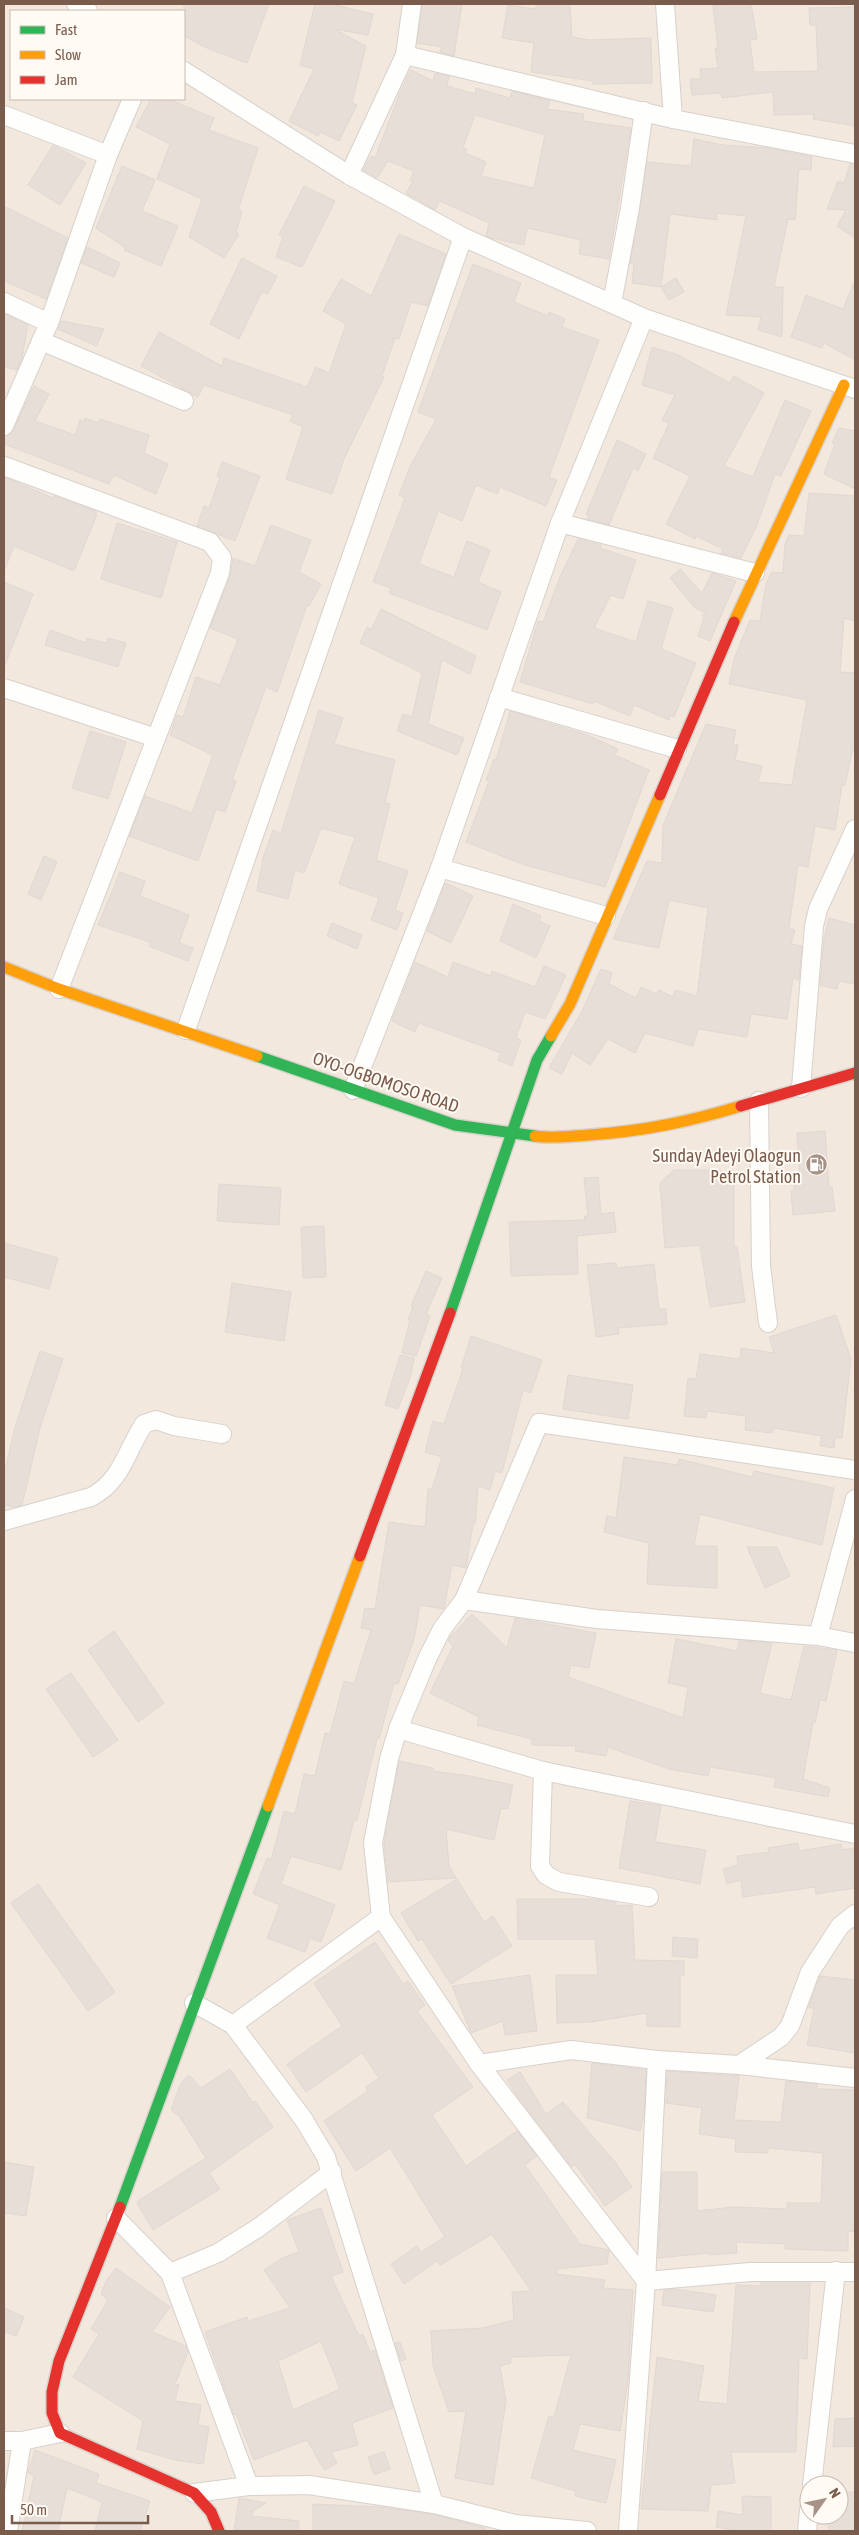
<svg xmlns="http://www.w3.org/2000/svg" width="859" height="2535" font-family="'Asap Condensed',sans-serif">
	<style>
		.residential { fill: #f2e8de; fill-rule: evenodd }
		.building { fill: #e6ded7; stroke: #e2d8d2; fill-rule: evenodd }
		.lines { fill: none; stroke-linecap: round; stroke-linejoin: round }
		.street-casing { stroke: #d7d1cb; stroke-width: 20 }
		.fast-casing { stroke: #d9d2cb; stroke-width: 14 }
		.slow-casing { stroke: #d9d2cb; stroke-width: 14 }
		.jam-casing { stroke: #d9d2cb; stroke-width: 14 }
		.street { stroke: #fefefd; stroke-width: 18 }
		.fast { stroke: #30b455; stroke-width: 11 }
		.slow { stroke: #ff9f0a; stroke-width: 11 }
		.jam { stroke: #e5322d; stroke-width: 11 }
		.labels { text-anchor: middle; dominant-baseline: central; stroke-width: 4; stroke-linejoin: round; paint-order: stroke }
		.street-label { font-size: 18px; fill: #7a5c4d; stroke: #fffaf3 }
		.poi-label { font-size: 18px; fill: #7a5c4d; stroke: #fffaf3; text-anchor: end }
	</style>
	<rect width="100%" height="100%" fill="#f9f5f0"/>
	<path class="residential" d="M4 4H855V2531H4ZM11 11H184V99H11ZM809 2485H839V2515H809Z"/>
	<g class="building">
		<path d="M184 4H269L247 63 209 49 184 36Z"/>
		<path d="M315 4H332L373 14 368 35 334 29 366 46 352 103 357 105 339 141 320 132 318 136 289 121 314 69 300 65Z"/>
		<path d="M422 4H462L454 56 440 52 441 47 417 43Z"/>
		<path d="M536 4H570L572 37 589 40 651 38 652 83 593 84V81L531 72 534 43 502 38 508 5 536 9Z"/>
		<path d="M728 4H751L757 39 750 40 754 72 818 71 816 25H810L809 8 855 7V126L813 119 814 114 774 115 773 92 722 98 721 93 692 95 690 79H701L700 69 718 68 715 48H718L713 6Z"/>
		<path d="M411 70 433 81 435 73 449 76 447 86 475 94 476 88 510 98 512 91 550 101 547 109 584 114 583 121 631 128 609 259 579 254 581 240 527 228 524 245 491 238 486 236 489 223 440 201 435 210 406 193 413 181 410 180 414 171 388 161 377 178 363 170 371 156 375 158 401 90ZM475 115 545 135 534 188 481 176 486 162 465 153 467 149 463 147Z"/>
		<path d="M151 99H168L214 118 209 130 258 148 238 210 242 211 236 232 239 234 224 258 189 237 202 199 157 179 170 144 136 127Z"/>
		<path d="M694 139 723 145 768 148 812 157 811 170 799 169 795 220 788 219 774 287H783L782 337 758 330 761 317 726 315 746 216 717 213V220L670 214 661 287 632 283 634 264 630 263 647 162 691 166Z"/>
		<path d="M53 145 86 163 60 205 28 185Z"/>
		<path d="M850 164H855V238L837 226 846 210 827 209 838 181 844 183Z"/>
		<path d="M122 166 155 180 142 211 178 226 161 266 124 250 126 248 96 228Z"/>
		<path d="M304 186 335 201 302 267 276 257 283 237 279 235Z"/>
		<path d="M4 206 68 238 46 299 4 281Z"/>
		<path d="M399 234 446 254 428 306 411 302 399 339 395 338 382 376 384 377 344 459 332 494 286 479 303 427 290 421 293 415 204 385 198 397 141 366 159 332 222 366 224 358 307 387 316 367 329 373 346 324 323 311 341 279 371 296Z"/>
		<path d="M87 247 120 263 114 277 81 263Z"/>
		<path d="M242 258 277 276 268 294 262 292 239 339 210 324Z"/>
		<path d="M473 264 521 283 514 302 548 316 549 312 565 319 562 327 599 340 549 477 557 480 546 506 500 487 497 494 476 485 462 521 438 511 419 564 454 577 467 541 490 550 478 582 501 592 487 630 389 593 391 588 373 582 405 498 399 495 410 467 436 419 418 412Z"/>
		<path d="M676 278 684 292 669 300 661 287Z"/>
		<path d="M855 280V360L824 343 822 348 791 337 806 295 843 309Z"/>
		<path d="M4 314 28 325 22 358 17 370 4 367Z"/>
		<path d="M61 321 104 329 96 346 58 329Z"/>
		<path d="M652 347 676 354 730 383 734 376 764 393 724 466 753 477 785 400 811 411 781 476 775 474 757 525 741 558 721 553 723 549 696 536 695 539 666 524 690 476 653 458 669 423 662 420 675 395 642 385Z"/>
		<path d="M34 386 49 394 35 421 75 435 80 420 84 422 85 418 98 423 100 419 149 435 144 453 168 464 156 494 114 475 109 484 4 444V436L13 431Z"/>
		<path d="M839 428 855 431V489L824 474 835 443H832Z"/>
		<path d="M617 440 646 454 638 471 633 468 609 525 587 519 589 516 586 514Z"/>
		<path d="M222 462 260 476 235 541 197 526 204 506 209 508 220 477 217 476Z"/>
		<path d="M4 477 53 498 54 496 96 511V517L74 571 14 546 4 571Z"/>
		<path d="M809 493 855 496V621L844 618 840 672 855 673V748H853L845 785H842L835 830 815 826 808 867 798 865 789 928 795 930 791 944 802 946 799 980 793 978 787 1019 751 1014 747 1037 698 1029 693 1046 645 1033 635 1053 608 1039 590 1065 572 1053 562 1074 549 1068 550 1066 582 1011 601 969 612 973 609 984 636 998 641 987 657 994 659 990 673 997 675 990 697 996 708 908 669 900 659 948 613 939 647 861 662 863 663 825 706 724 736 730 733 744 738 745 735 760 762 766 758 782 792 785 807 700 729 684 734 659 750 620 760 621 766 583 772 572 783 573 785 544 789 535 804 536Z"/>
		<path d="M117 523 177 542 161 598 101 579Z"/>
		<path d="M271 525 311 540 299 572 321 584 309 606 307 605 277 692 266 687 232 780 236 781 225 812 216 809 198 861 129 836 145 796 192 813 213 755 170 735 177 715 183 717 196 677 220 685 238 639 210 628 230 577 233 558 255 566Z"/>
		<path d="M578 539 601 545 600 548 636 560 623 599 611 595 594 628 636 642 648 601 673 608 661 649 696 663 674 717 671 715 669 720 634 705 630 716 594 701 593 704 520 682 538 621 543 622 560 577Z"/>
		<path d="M680 569 702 593 712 573 736 581 710 641 698 636 704 618 702 615 706 613 695 608 670 578Z"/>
		<path d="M4 582 33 594 5 665H4Z"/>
		<path d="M381 609 476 656 470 674 442 660 428 724 464 738 457 755 397 731 403 714 412 717 422 673 360 643 367 627 371 630Z"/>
		<path d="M50 630 86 643 87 638 106 643 108 638 126 643 118 667 45 645Z"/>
		<path d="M319 710 343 718 334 744 395 760 385 803 390 804 376 860 408 871 395 910 403 913 397 930 371 920 379 898 339 884 355 837 321 828 304 873 295 870 288 899 257 891 263 858 273 830 281 833Z"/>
		<path d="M510 711 587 735 618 749 615 755 649 770 605 887 522 864 466 842 489 781 486 780 494 759 496 760Z"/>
		<path d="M90 731 126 742 108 799 72 788Z"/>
		<path d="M44 856 57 862 41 900 28 894Z"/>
		<path d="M120 872 145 881 140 896 189 915 179 943 193 948 188 961 149 946 150 942 98 925Z"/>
		<path d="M446 883 473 896 451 943 427 931Z"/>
		<path d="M513 904 541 916 539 921 550 926 536 958 500 941Z"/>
		<path d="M829 918 855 925V984L839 981 837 989 820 985 824 939Z"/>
		<path d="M332 923 362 935 357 949 327 936Z"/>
		<path d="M415 962 448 977 453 962 491 976 492 971 535 987 544 966 566 975 545 1019 525 1012 516 1038 521 1040 512 1066 498 1060 501 1053 419 1023 415 1032 392 1021Z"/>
		<path d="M825 1131 829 1187H832L835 1211 793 1215 791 1191H794V1179L800 1180 797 1133Z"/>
		<path d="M674 1170H720L734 1184V1248L737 1247 745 1302 710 1307 700 1245 665 1248 660 1183Z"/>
		<path d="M598 1177 601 1214 614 1212 616 1232 577 1236 578 1274 511 1276 509 1222 585 1220 584 1216H588L584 1178Z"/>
		<path d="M219 1184 281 1188 279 1225 217 1221Z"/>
		<path d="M324 1226 326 1277 303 1278 301 1227Z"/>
		<path d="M4 1243 58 1258 49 1289 4 1277Z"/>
		<path d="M616 1263 617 1268 654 1264 659 1309H666L667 1324 618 1328 619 1334 596 1337 587 1265Z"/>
		<path d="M426 1271 442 1278 426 1314 430 1316 416 1356 402 1353 410 1320H408L413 1307 411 1306Z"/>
		<path d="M232 1283 291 1292 284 1341 225 1332Z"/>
		<path d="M836 1315 851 1359 842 1438 835 1437 834 1448 820 1446 822 1436 773 1428 772 1433 745 1430 746 1416 707 1411 706 1418 684 1416 688 1378 696 1379 700 1354 740 1359 741 1348 774 1353 769 1337Z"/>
		<path d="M471 1336 542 1360 531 1393 523 1390 502 1473 495 1471 490 1490 478 1486 475 1524H473L466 1568 452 1565 444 1609 420 1605 414 1639 398 1684 394 1683 379 1739H377L357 1820H354L341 1870 291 1856 281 1884 335 1905 321 1942 310 1938 305 1952 267 1938 280 1905 253 1894 267 1858 271 1860 284 1811 295 1814 304 1774 315 1776 325 1733 330 1734 344 1681 354 1684 371 1630 361 1628 365 1608 375 1609 389 1522 425 1527 428 1489H432L442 1457 425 1452 433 1421 444 1424 463 1369 461 1368Z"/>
		<path d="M40 1351 63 1359 40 1428 22 1505 14 1507 4 1505V1475L15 1427Z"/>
		<path d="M400 1355 414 1358 411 1375 398 1409 385 1405Z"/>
		<path d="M568 1375 633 1385 628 1419 563 1409Z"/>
		<path d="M624 1457 677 1465 679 1459 752 1477 754 1471 834 1488 822 1545 700 1514 694 1546H717V1588L647 1584 649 1543 604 1532 607 1516 616 1518Z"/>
		<path d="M747 1547H777L790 1576 765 1588Z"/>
		<path d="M472 1614 507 1648 515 1618 596 1633 589 1668 571 1665 568 1677 683 1718 688 1687 668 1683 676 1639 737 1651 739 1641 772 1643 760 1693 791 1700 804 1646 837 1650 826 1701 820 1700 815 1723 813 1722 803 1779 830 1788 828 1797 774 1787 776 1778 710 1767 708 1776 669 1769 608 1747 606 1756 575 1751 576 1746 532 1745V1739L477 1725 479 1717 430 1693 453 1646 448 1641 450 1637Z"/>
		<path d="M114 1631 164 1703 138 1722 88 1650Z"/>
		<path d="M71 1673 118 1740 93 1757 46 1689Z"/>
		<path d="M399 1761 433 1768V1771L470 1776 513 1785 508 1809 501 1808 494 1840 446 1829 449 1866 456 1878 388 1882 384 1843Z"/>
		<path d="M630 1801 661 1806 655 1842 706 1850 700 1884 619 1868Z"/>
		<path d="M798 1843 799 1851 841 1844 842 1850 855 1848V1888L816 1894 815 1887 743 1897 741 1880 727 1884 723 1869 738 1865 737 1856 769 1852 768 1848Z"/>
		<path d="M457 1879 484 1922 493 1916 512 1946 451 1984 422 1939 418 1941 401 1913Z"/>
		<path d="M38 1884 115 1992 88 2011 11 1903Z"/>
		<path d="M517 1899H594L616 1902V1906L632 1905 635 1960 684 1961V1975H680V2027L647 2026V2013L591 2022 557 2023 556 1975H598L595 1939H518Z"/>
		<path d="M673 1937 698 1939 697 1958 672 1956Z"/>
		<path d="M375 1942 403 1984 408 1981 425 2005 417 2011 473 2087 432 2115 466 2166 517 2131 537 2156 525 2165 580 2244 609 2250 607 2264 557 2269V2274L605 2280 603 2288 633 2290 628 2381 620 2431 580 2424 573 2450 616 2460 606 2503 575 2496 576 2491 531 2478 549 2416 554 2417 571 2355 510 2357 511 2363 500 2366 506 2401 493 2485 455 2478 466 2411 449 2412 433 2366 431 2331 482 2328 514 2320 512 2292 531 2291 492 2234 440 2265 437 2261 404 2284 391 2264 417 2246 421 2252 445 2237 390 2148 356 2171 324 2121 368 2091 366 2087 379 2078 362 2053 306 2092 287 2064 342 2026 314 1983Z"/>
		<path d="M530 1975 537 2031 505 2035 503 2021 471 2033 452 1986Z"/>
		<path d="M820 1976 855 1980V2053L807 2045 814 2008H809L810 2003Z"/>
		<path d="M592 2063 646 2070 644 2115 640 2131 587 2118Z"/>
		<path d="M230 2069 253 2103 255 2101 273 2127 209 2173 220 2189 153 2230 137 2203 138 2201 206 2158 180 2117 171 2110 181 2083 189 2075 201 2088Z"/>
		<path d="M667 2071 739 2076 734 2120 781 2122 786 2081 817 2084V2089L855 2090V2231L848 2232V2251L785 2249V2244L736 2242 737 2253 709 2255V2253L658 2258 662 2172H697V2211L733 2207 787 2209V2203H821L823 2153 768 2148V2153L735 2152 736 2139 699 2134 702 2108 666 2103Z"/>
		<path d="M520 2072 546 2114 563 2102 615 2162 632 2187 605 2206 575 2164 572 2167 516 2094 507 2080Z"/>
		<path d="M4 2162 34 2167 26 2216 4 2213Z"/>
		<path d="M321 2208 343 2272 331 2276 359 2336 363 2334 370 2352 375 2350 393 2408 352 2423 358 2445 331 2452 337 2463 324 2470 307 2440 254 2460 236 2414 234 2415 205 2332 247 2317 248 2321 290 2308 264 2270 282 2258 299 2252 287 2220ZM321 2341 340 2389 293 2410 278 2361Z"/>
		<path d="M116 2268 170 2307 152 2332 186 2346 188 2352 175 2384 179 2385 175 2401 201 2405 198 2425 209 2427 203 2464 175 2460 137 2449 143 2421 73 2377 99 2334 91 2329 108 2300 101 2294 106 2281Z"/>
		<path d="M760 2283H810L807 2359 799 2358 796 2452H731L735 2483 711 2485 708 2511 641 2509 657 2357 704 2366 698 2401 727 2404 736 2285 760 2286Z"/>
		<path d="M674 2289 716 2295 713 2312 662 2305 664 2290Z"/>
		<path d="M4 2308 24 2317 16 2336 4 2331Z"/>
		<path d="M400 2342 406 2359 401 2361 395 2343Z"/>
		<path d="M855 2418V2446L833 2447 835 2419Z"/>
		<path d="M35 2450 99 2474 96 2483 150 2501 140 2531H95L102 2502 67 2488 58 2531H22L34 2476 28 2473Z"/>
		<path d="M384 2452 390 2469 374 2475 368 2457Z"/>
		<path d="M855 2492V2531H829L827 2515H839V2493Z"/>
		<path d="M742 2496 771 2497V2531H738L716 2527 718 2511 743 2515Z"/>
		<path d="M239 2498 266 2503 253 2511 252 2516 299 2521V2531H234Z"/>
		<path d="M313 2504 380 2507 432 2514 485 2528V2531H313Z"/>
	</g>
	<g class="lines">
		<defs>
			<g id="street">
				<path d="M76 4 88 11"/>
				<path d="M665 4 673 119"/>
				<path d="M405 55 412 4"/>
				<path d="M184 71 349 175 463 237 644 318 855 389"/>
				<path d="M4 115 108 155"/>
				<path d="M349 175 405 55 673 119 855 154"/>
				<path d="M4 302 49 323"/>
				<path d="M612 303 630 208 644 111"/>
				<path d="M41 341 184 401"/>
				<path d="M4 426 49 323 108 155 132 99"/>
				<path d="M4 466 210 542 222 558 220 573 59 989"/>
				<path d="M560 523 755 573"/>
				<path d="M4 688 156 738"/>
				<path d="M499 697 677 749"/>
				<path d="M440 868 606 916"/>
				<path d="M186 1030 463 237"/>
				<path d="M801 1088 814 926 818 909 855 829"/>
				<path d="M353 1090 440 868 560 523 644 318"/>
				<path d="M759 1101 761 1266 768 1323"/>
				<path d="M855 1470 539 1423 464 1600 442 1629 427 1659 398 1729 389 1759 373 1843 381 1917 479 2064 646 2281 750 2272H855"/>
				<path d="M4 1521 91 1497C122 1481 126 1451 144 1424L156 1420 174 1426 222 1434"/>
				<path d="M464 1600 597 1619 818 1636 855 1499"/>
				<path d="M818 1636 855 1643"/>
				<path d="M398 1729 543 1771 855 1834"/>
				<path d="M543 1771 540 1866 546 1875 559 1882 649 1897"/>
				<path d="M194 2003 233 2025 304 2120 326 2157 434 2504"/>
				<path d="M233 2025 381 1917"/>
				<path d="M479 2064 571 2050 657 2060 739 2065 855 2078"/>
				<path d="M739 2065 781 2037 790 2026 810 1972 840 1926 855 1914"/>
				<path d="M116 2218 170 2273 249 2486"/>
				<path d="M170 2273 218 2253 258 2228 332 2172"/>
				<path d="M4 2441H22L60 2433"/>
				<path d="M812 2485 836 2271"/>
				<path d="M194 2493 249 2486 309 2485 434 2504 515 2524 587 2531"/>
				<path d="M8 2531 22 2441"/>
				<path d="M628 2531 646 2281 657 2060"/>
				<path d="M807 2531 809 2510"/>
			</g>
			<g id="fast">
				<path d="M257 1056 455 1125 535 1136"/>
				<path d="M450 1313 537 1060 551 1036"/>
				<path d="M120 2207 268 1806"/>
			</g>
			<g id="slow">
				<path d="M734 622 844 385"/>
				<path d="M4 967 59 989 257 1056"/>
				<path d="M551 1036 570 1004 660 795"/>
				<path d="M535 1136C553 1139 571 1136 589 1135 644 1131 688 1122 741 1106"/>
				<path d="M268 1806 360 1556"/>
			</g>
			<g id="jam">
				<path d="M660 795 734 622"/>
				<path d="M741 1106 855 1073"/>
				<path d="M360 1556 450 1313"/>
				<path d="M120 2207 59 2361 52 2392V2413L60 2433 194 2493 211 2512 219 2531"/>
			</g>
		</defs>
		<use href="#street" class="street-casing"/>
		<use href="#fast" class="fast-casing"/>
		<use href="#slow" class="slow-casing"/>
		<use href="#jam" class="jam-casing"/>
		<use href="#street" class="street"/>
		<use href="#fast" class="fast"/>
		<use href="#slow" class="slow"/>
		<use href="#jam" class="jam"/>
	</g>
	<defs>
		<symbol id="fuel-disc" viewBox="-11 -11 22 22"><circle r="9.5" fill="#a69286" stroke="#fffaf3"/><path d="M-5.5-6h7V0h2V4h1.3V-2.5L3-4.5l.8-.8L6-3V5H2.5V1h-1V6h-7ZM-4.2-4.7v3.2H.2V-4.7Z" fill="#fff"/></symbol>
	</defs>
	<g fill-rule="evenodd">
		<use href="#fuel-disc" x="804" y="1152" width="25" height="25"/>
	</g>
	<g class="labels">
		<g class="street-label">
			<text transform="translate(386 1082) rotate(19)">OYO-OGBOMOSO ROAD</text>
		</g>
		<g class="poi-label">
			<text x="801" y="1155">Sunday Adeyi Olaogun<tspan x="801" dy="21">Petrol Station</tspan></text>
		</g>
	</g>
	<rect width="859" height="2535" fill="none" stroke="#7a5c4d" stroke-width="10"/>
	<rect x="10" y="10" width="175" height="90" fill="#fffaf3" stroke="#cabbb1"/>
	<rect x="20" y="26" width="25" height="8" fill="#30b455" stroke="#cabbb1"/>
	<text x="55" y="35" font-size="15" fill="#7a5c4d">Fast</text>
	<rect x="20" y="51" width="25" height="8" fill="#ff9f0a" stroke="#cabbb1"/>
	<text x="55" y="60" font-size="15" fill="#7a5c4d">Slow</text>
	<rect x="20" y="76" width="25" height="8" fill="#e5322d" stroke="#cabbb1"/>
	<text x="55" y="85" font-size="15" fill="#7a5c4d">Jam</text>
	<g transform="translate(824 2500) rotate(57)"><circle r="24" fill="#fffaf3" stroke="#cabbb1"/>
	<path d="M0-4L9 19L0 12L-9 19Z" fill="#a69286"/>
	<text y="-8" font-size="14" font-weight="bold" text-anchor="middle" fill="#7a5c4d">N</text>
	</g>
	<path d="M12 2515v8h136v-8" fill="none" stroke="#7a5c4d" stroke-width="2.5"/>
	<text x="20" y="2515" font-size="15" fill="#7a5c4d" stroke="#fffaf3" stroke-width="4" paint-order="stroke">50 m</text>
</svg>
